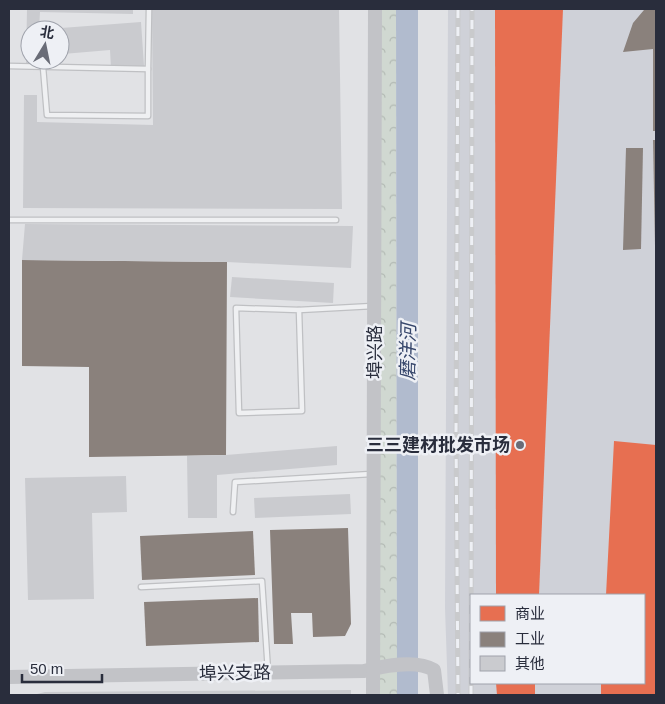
<svg xmlns="http://www.w3.org/2000/svg" width="665" height="704" font-family="Arial,'Noto Sans SC',sans-serif">
	<style>
		.built { fill: #cfd1d8; fill-rule: evenodd }
		.forest { fill: url(#forest-crowns) }
		.water { fill: #b1bbce }
		.shops { fill: #e76f51 }
		.industry { fill: #8a817c }
		.building { fill: #cacbcf }
		.lines { fill: none; stroke-linecap: round; stroke-linejoin: round }
		.lane-casing { stroke: #bfc0c3; stroke-width: 7 }
		.lane { stroke: #eff0f2; stroke-width: 4.5 }
		.secondary { stroke: #c2c3c7; stroke-width: 14 }
		.rail-casing { stroke: #c9cacc; stroke-width: 5 }
		.rail { stroke: #eef0f5; stroke-width: 3; stroke-dasharray: 9; stroke-linecap: butt }
		.poi-dot { fill: #696c77; stroke: #eef0f5; stroke-width: 2 }
		.labels { text-anchor: middle; dominant-baseline: central; stroke-width: 5; stroke-linejoin: round; paint-order: stroke }
		.street-label { font-size: 18px; fill: #292d3c; stroke: #eef0f5 }
		.poi-label { font-size: 18px; font-weight: bold; fill: #292d3c; stroke: #eef0f5; text-anchor: end }
		.water-label { font-size: 19px; font-style: italic; fill: #37476c; stroke: #eef0f5 }
	</style>
	<defs>
		<pattern id="forest-crowns" width="20" height="18" patternUnits="userSpaceOnUse" patternTransform="scale(1.25)"><rect width="20" height="18" fill="#d0d8d1"/><path d="M2 6a3 3 0 1 1 6 0M12 15a3 3 0 1 1 6 0" fill="none" stroke="#b3bab4"/></pattern>
	</defs>
	<rect width="100%" height="100%" fill="#e1e2e5"/>
	<path class="built" d="M448 9H656V695H448L445 608ZM471 595H644V683H471Z"/>
	<path class="forest" d="M377 9H396L397 695H375Z"/>
	<path class="water" d="M396 9H418V695H397Z"/>
	<g class="shops">
		<path d="M495 9H563L539 595H496Z"/>
		<path d="M614 441 656 445V695H601V683H644V595H606Z"/>
		<path d="M496 683H535V695H497Z"/>
	</g>
	<g class="industry">
		<path d="M656 9V131H653V49L623 52 633 23 644 10Z"/>
		<path d="M653 140H656V246H655Z"/>
		<path d="M626 148H643L641 249 623 250Z"/>
		<path d="M22 260 227 262 226 455 89 457V367L22 366Z"/>
		<path d="M348 528 351 624 345 636 313 637 312 613H291L293 644H274L270 530Z"/>
		<path d="M253 531 255 575 142 580 140 536Z"/>
		<path d="M258 598 259 642 146 646 144 602Z"/>
	</g>
	<g class="building">
		<path d="M27 9H133V14L40 12 39 30H30V60H39L38 65 26 64Z"/>
		<path d="M154 9H339L342 209 23 208 24 95H37V122L153 125 152 10Z"/>
		<path d="M141 22 144 66 111 68 110 50 63 54 61 28Z"/>
		<path d="M25 224 353 226 351 268 227 262 22 260Z"/>
		<path d="M232 277 334 283 333 303 230 297Z"/>
		<path d="M337 446V465L217 475V518H188L187 456 226 455Z"/>
		<path d="M126 476 127 512 92 513 94 599 28 600 25 478Z"/>
		<path d="M350 494 351 514 255 518 254 498Z"/>
		<path d="M351 690V695H33L45 692Z"/>
	</g>
	<g class="lines">
		<defs>
			<g id="lane">
				<path d="M9 66 148 69 149 9"/>
				<path d="M43 67 47 115 148 116V69"/>
				<path d="M9 220H336"/>
				<path d="M236 308 299 310 302 411 239 413Z"/>
				<path d="M299 310 373 306"/>
				<path d="M233 512 235 482 371 474"/>
				<path d="M141 587 262 581 268 671"/>
			</g>
		</defs>
		<use href="#lane" class="lane-casing"/>
		<use href="#lane" class="lane"/>
		<g class="secondary">
			<path d="M9 677 364 671C384 666 416 659 434 670L437 695"/>
			<path d="M373 695 375 9"/>
		</g>
		<defs>
			<g id="rail">
				<path d="M458 9 456 434 458 695"/>
				<path d="M471 695 472 9"/>
			</g>
		</defs>
		<use href="#rail" class="rail-casing"/>
		<use href="#rail" class="rail"/>
	</g>
	<circle class="poi-dot" cx="520" cy="445" r="5"/>
	<g class="labels">
		<g class="street-label">
			<text transform="translate(375 352) rotate(-90)">埠兴路</text>
			<text transform="translate(235 673) rotate(-1)">埠兴支路</text>
		</g>
		<g class="poi-label">
			<text x="510" y="445">三三建材批发市场</text>
		</g>
		<g class="water-label">
			<text transform="translate(408 352) rotate(-89)">磨洋河</text>
		</g>
	</g>
	<rect width="665" height="704" fill="none" stroke="#292d3c" stroke-width="20"/>
	<rect x="470" y="594" width="175" height="90" fill="#eef0f5" stroke="#9fa2ab"/>
	<rect x="480" y="606" width="25" height="15" fill="#e76f51" stroke="#9fa2ab"/>
	<text x="515" y="619" font-size="15" fill="#292d3c">商业</text>
	<rect x="480" y="632" width="25" height="15" fill="#8a817c" stroke="#9fa2ab"/>
	<text x="515" y="644" font-size="15" fill="#292d3c">工业</text>
	<rect x="480" y="656" width="25" height="15" fill="#cacbcf" stroke="#9fa2ab"/>
	<text x="515" y="669" font-size="15" fill="#292d3c">其他</text>
	<g transform="translate(45 45) rotate(10)"><circle r="24" fill="#eef0f5" stroke="#9fa2ab"/>
	<path d="M0-4L9 19L0 12L-9 19Z" fill="#696c77"/>
	<text y="-8" font-size="14" font-weight="bold" text-anchor="middle" fill="#292d3c">北</text>
	</g>
	<path d="M22 674v8h80v-8" fill="none" stroke="#292d3c" stroke-width="2.5"/>
	<text x="30" y="674" font-size="15" fill="#292d3c" stroke="#eef0f5" stroke-width="4" paint-order="stroke">50 m</text>
</svg>
